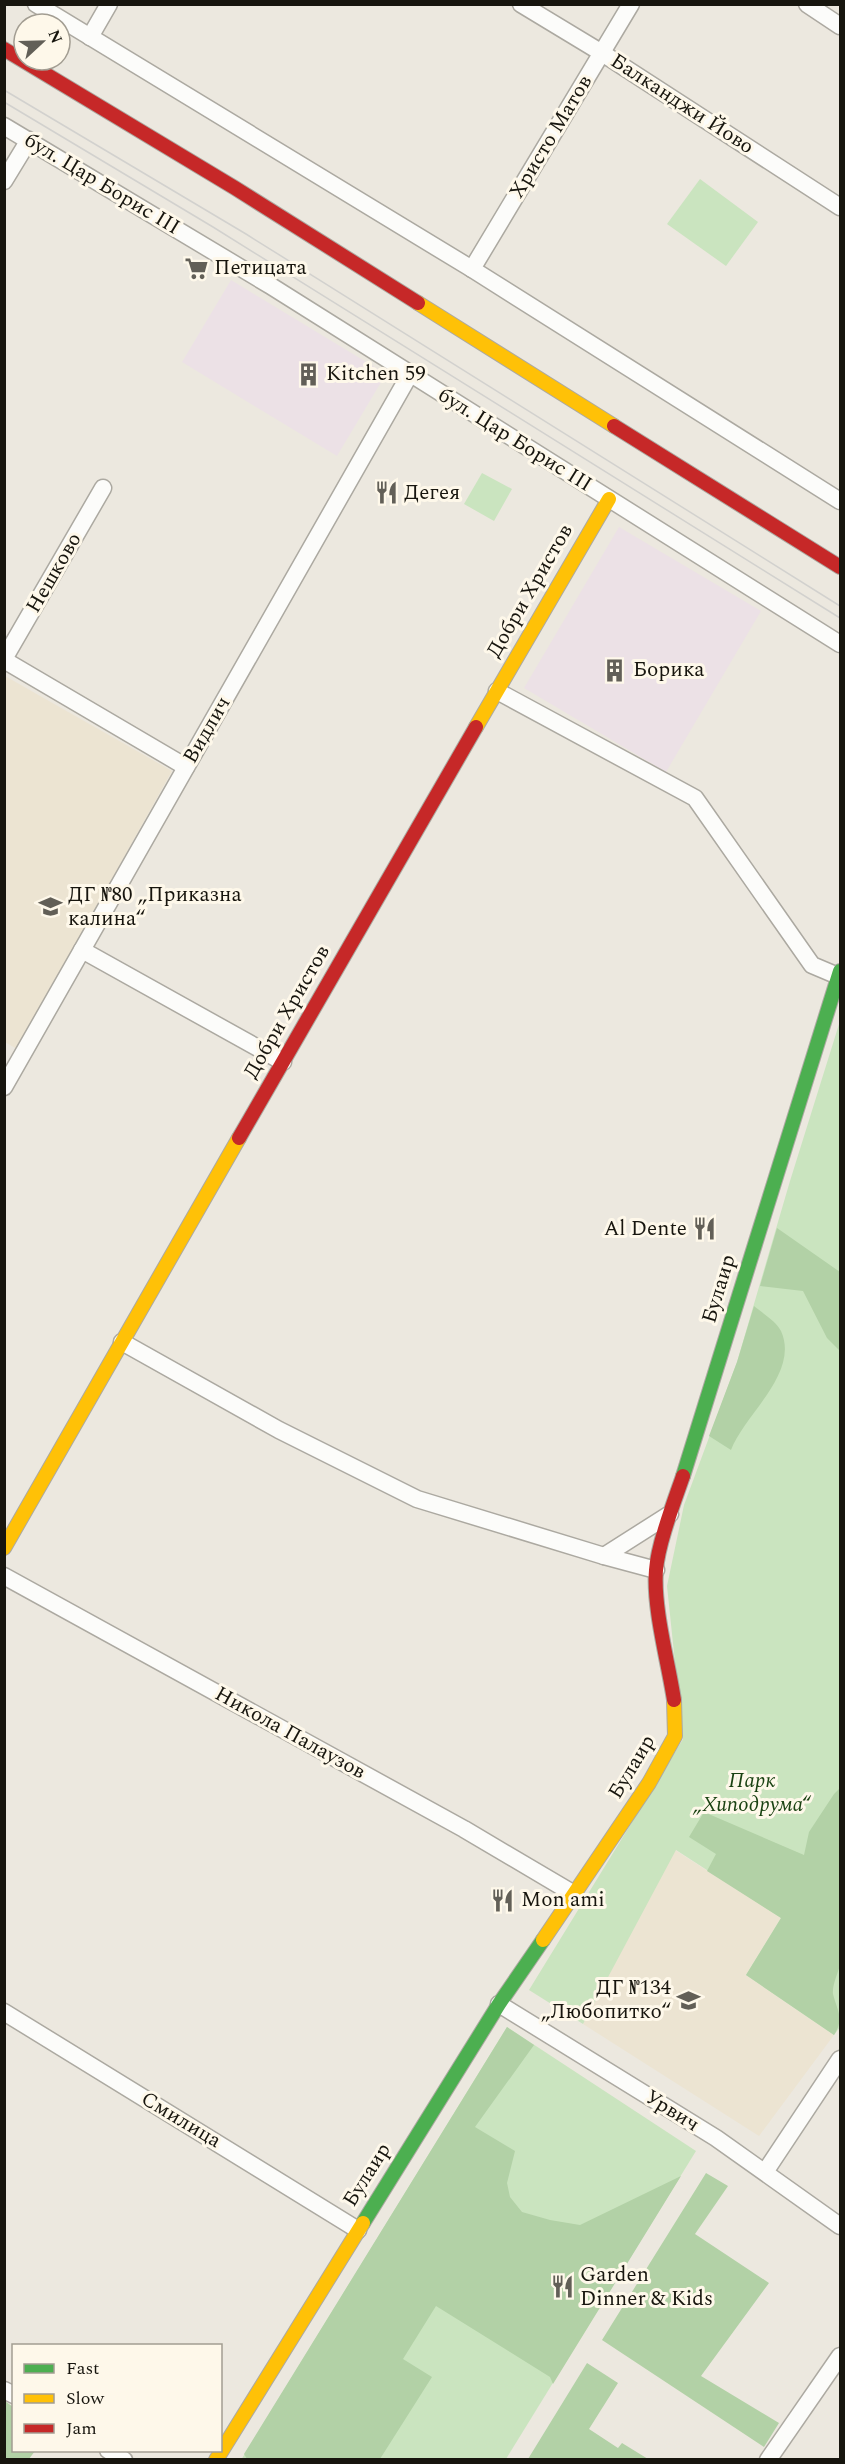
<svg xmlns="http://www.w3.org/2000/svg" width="845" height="2464" font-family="Spectral,serif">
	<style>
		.commercial { fill: #ece1e6 }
		.built { fill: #ece4d2 }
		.green { fill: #cae4bf }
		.forest { fill: #b2d1a6 }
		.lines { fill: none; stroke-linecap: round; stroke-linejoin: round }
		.street-casing { stroke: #aca9a1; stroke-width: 19 }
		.fast-casing { stroke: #aca9a1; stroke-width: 16 }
		.slow-casing { stroke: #aca9a1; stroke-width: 16 }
		.jam-casing { stroke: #aca9a1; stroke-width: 16 }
		.street { stroke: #fcfcfa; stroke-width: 16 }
		.fast { stroke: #4caf50; stroke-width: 14 }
		.slow { stroke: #ffc107; stroke-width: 14 }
		.jam { stroke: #c62828; stroke-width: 14 }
		.tram { stroke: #d2d1ce; stroke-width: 1.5 }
		.labels { text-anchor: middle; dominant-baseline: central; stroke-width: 6; stroke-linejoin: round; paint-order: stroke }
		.street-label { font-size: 21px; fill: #17150e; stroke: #fef8ea }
		.poi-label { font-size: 21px; fill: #17150e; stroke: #fef8ea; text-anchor: start }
		.park-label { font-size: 21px; font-style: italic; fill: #1a4212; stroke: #fef8ea }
	</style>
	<rect width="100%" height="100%" fill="#ece8df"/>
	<g class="commercial">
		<path d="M231 280 386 374 337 456 182 362Z"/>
		<path d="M619 527 761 611 666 772 524 688Z"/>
	</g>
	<g class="built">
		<path d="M5 676 172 771 17 1049 5 1042Z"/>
		<path d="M675 1850 781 1918 746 1975 834 2035 759 2136 583 2024Z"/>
	</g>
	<g class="green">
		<path d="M700 179 758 222 726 266 667 224Z"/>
		<path d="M482 473 512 489 494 521 464 504Z"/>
		<path d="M840 1021V2027L834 2035 746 1975 781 1918 676 1850 583 2024 529 1990 683 1739 667 1586 684 1505 737 1362 790 1181Z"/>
		<path d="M507 2027 696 2151 506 2459 241 2460Z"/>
	</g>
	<g class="forest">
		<path d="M777 1228 840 1272V1351L827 1338 803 1291 760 1286Z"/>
		<path d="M754 1306C761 1312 777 1322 781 1331 800 1373 744 1415 731 1450L709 1436 737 1362Z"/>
		<path d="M840 1788V1965C838 1973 832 1985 833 1994 837 2011 845 2018 834 2035L746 1975 781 1918 707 1871 716 1854 689 1837 704 1812 804 1855 809 1832 834 1794Z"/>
		<path d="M507 2027 534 2045 475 2127 515 2151 507 2183 510 2197 522 2212 550 2220 580 2225 681 2176 553 2384 550 2377 436 2306 403 2359 432 2377 380 2459H247L244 2454Z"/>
		<path d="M706 2173 728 2186 695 2234 769 2283 701 2376 779 2423 764 2447 602 2340Z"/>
		<path d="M587 2363 618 2383 589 2429 618 2448 622 2443 648 2459H528Z"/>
		<path d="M5 2401 13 2407 14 2450 35 2451 29 2459H5Z"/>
	</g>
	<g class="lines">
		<defs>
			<g id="street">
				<path d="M36 4 472 269 840 501"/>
				<path d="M521 4 602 53 840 207"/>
				<path d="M807 4 840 26"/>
				<path d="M90 37 109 4"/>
				<path d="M4 126 271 286 840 644"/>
				<path d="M4 181 29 140"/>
				<path d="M472 269 631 4"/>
				<path d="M4 659 103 488"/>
				<path d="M4 660 186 767"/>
				<path d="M497 691 695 798 812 965 838 976"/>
				<path d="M82 950 283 1062"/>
				<path d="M4 1087 410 374"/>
				<path d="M122 1342 279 1430 417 1499 604 1556 656 1570"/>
				<path d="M604 1556 670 1514"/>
				<path d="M4 1576 464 1829 574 1894"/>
				<path d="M499 2004 716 2138 840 2226"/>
				<path d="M4 2012 358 2230"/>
				<path d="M765 2172 840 2059"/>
				<path d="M4 2390 14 2395"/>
				<path d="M108 2450 124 2460"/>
				<path d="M768 2460 840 2356"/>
			</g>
			<g id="fast">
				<path d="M683 1476 840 971"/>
				<path d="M363 2223 499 2004 543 1940"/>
			</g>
			<g id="slow">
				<path d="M418 303 614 426"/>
				<path d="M476 727 609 499"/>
				<path d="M4 1548 239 1138"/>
				<path d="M543 1940 649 1783 675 1736 674 1700"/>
				<path d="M216 2460 363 2223"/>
			</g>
			<g id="jam">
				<path d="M4 49 235 188 418 303"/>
				<path d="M614 426 840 567"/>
				<path d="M239 1138 476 727"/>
				<path d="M674 1700C668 1661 653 1608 656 1570 658 1544 674 1502 683 1476"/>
			</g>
		</defs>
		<use href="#street" class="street-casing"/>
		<use href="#fast" class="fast-casing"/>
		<use href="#slow" class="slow-casing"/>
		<use href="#jam" class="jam-casing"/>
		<use href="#street" class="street"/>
		<use href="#fast" class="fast"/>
		<use href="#slow" class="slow"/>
		<use href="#jam" class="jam"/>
		<g class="tram">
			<path d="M4 90 246 234 840 606"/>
			<path d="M4 102 213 227 840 618"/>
		</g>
	</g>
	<defs>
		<symbol id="supermarket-bare" viewBox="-9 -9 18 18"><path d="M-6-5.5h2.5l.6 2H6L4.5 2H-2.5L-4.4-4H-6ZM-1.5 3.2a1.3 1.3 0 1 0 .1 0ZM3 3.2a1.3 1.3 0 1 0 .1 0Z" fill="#625f57" stroke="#fef8ea" stroke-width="2.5" paint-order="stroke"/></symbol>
		<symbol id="building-bare" viewBox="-9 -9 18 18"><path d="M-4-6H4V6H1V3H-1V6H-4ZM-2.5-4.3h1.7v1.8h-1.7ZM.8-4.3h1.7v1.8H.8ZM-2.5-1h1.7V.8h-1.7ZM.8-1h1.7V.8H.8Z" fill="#625f57" stroke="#fef8ea" stroke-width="2.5" paint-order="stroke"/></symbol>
		<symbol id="restaurant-bare" viewBox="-9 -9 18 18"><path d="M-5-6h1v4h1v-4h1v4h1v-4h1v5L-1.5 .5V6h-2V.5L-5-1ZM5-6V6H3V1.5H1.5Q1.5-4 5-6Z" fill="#625f57" stroke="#fef8ea" stroke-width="2.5" paint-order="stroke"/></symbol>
		<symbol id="school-bare" viewBox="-9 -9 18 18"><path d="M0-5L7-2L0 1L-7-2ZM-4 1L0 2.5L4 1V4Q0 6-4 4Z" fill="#625f57" stroke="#fef8ea" stroke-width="2.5" paint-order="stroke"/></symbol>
	</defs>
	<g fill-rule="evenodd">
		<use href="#supermarket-bare" x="180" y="252" width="33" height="33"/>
		<use href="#building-bare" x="292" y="358" width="33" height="33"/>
		<use href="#restaurant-bare" x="370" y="476" width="33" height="33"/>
		<use href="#building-bare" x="598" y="654" width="33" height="33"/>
		<use href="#school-bare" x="34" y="890" width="33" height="33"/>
		<use href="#restaurant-bare" x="688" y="1212" width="33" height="33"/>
		<use href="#restaurant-bare" x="486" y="1884" width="33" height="33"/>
		<use href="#school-bare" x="672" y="1984" width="33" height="33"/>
		<use href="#restaurant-bare" x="546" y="2270" width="33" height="33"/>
	</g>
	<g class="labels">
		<g class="street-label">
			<text transform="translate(682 104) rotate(33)">Балканджи Йово</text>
			<text transform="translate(551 137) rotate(-59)">Христо Матов</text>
			<text transform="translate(102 184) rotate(31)">бул. Цар Борис III</text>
			<text transform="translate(515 440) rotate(32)">бул. Цар Борис III</text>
			<text transform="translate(54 573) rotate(-60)">Нешково</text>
			<text transform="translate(530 591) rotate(-60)">Добри Христов</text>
			<text transform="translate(207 730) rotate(-60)">Видлич</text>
			<text transform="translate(287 1012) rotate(-60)">Добри Христов</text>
			<text transform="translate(719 1289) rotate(-73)">Булаир</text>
			<text transform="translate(290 1733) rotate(29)">Никола Палаузов</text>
			<text transform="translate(632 1767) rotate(-59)">Булаир</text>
			<text transform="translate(672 2111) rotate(32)">Урвич</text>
			<text transform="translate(181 2120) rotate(31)">Смилица</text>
			<text transform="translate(367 2175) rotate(-58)">Булаир</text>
		</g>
		<g class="poi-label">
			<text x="214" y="268">Петицата</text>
			<text x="326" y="374">Kitchen 59</text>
			<text x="404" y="493">Дегея</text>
			<text x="633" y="670">Борика</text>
			<text x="68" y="895">ДГ №80 „Приказна<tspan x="68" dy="24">калина“</tspan></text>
			<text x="687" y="1229" text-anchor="end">Al Dente</text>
			<text x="521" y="1900">Mon ami</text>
			<text x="671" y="1988" text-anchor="end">ДГ №134<tspan x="671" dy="24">„Любопитко“</tspan></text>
			<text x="580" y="2275">Garden<tspan x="580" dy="24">Dinner &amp; Kids</tspan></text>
		</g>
		<g class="park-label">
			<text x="752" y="1781">Парк<tspan x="752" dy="24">„Хиподрума“</tspan></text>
		</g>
	</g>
	<rect width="845" height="2464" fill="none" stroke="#17150e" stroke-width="12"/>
	<rect x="12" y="2344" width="210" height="108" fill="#fef8ea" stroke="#a29d92" stroke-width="1.5"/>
	<rect x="24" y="2364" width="30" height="9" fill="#4caf50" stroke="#a29d92" stroke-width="1.5"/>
	<text x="66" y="2374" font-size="18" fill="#17150e">Fast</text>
	<rect x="24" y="2394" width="30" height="9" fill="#ffc107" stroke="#a29d92" stroke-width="1.5"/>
	<text x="66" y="2404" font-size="18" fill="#17150e">Slow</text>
	<rect x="24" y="2424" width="30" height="9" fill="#c62828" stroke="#a29d92" stroke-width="1.5"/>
	<text x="66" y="2434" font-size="18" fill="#17150e">Jam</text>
	<g transform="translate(42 42) rotate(68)"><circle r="28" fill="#fef8ea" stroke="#a29d92" stroke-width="1.5"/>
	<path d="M0-4.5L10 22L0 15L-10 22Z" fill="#625f57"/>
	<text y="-9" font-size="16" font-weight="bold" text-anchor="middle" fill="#17150e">N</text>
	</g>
</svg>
